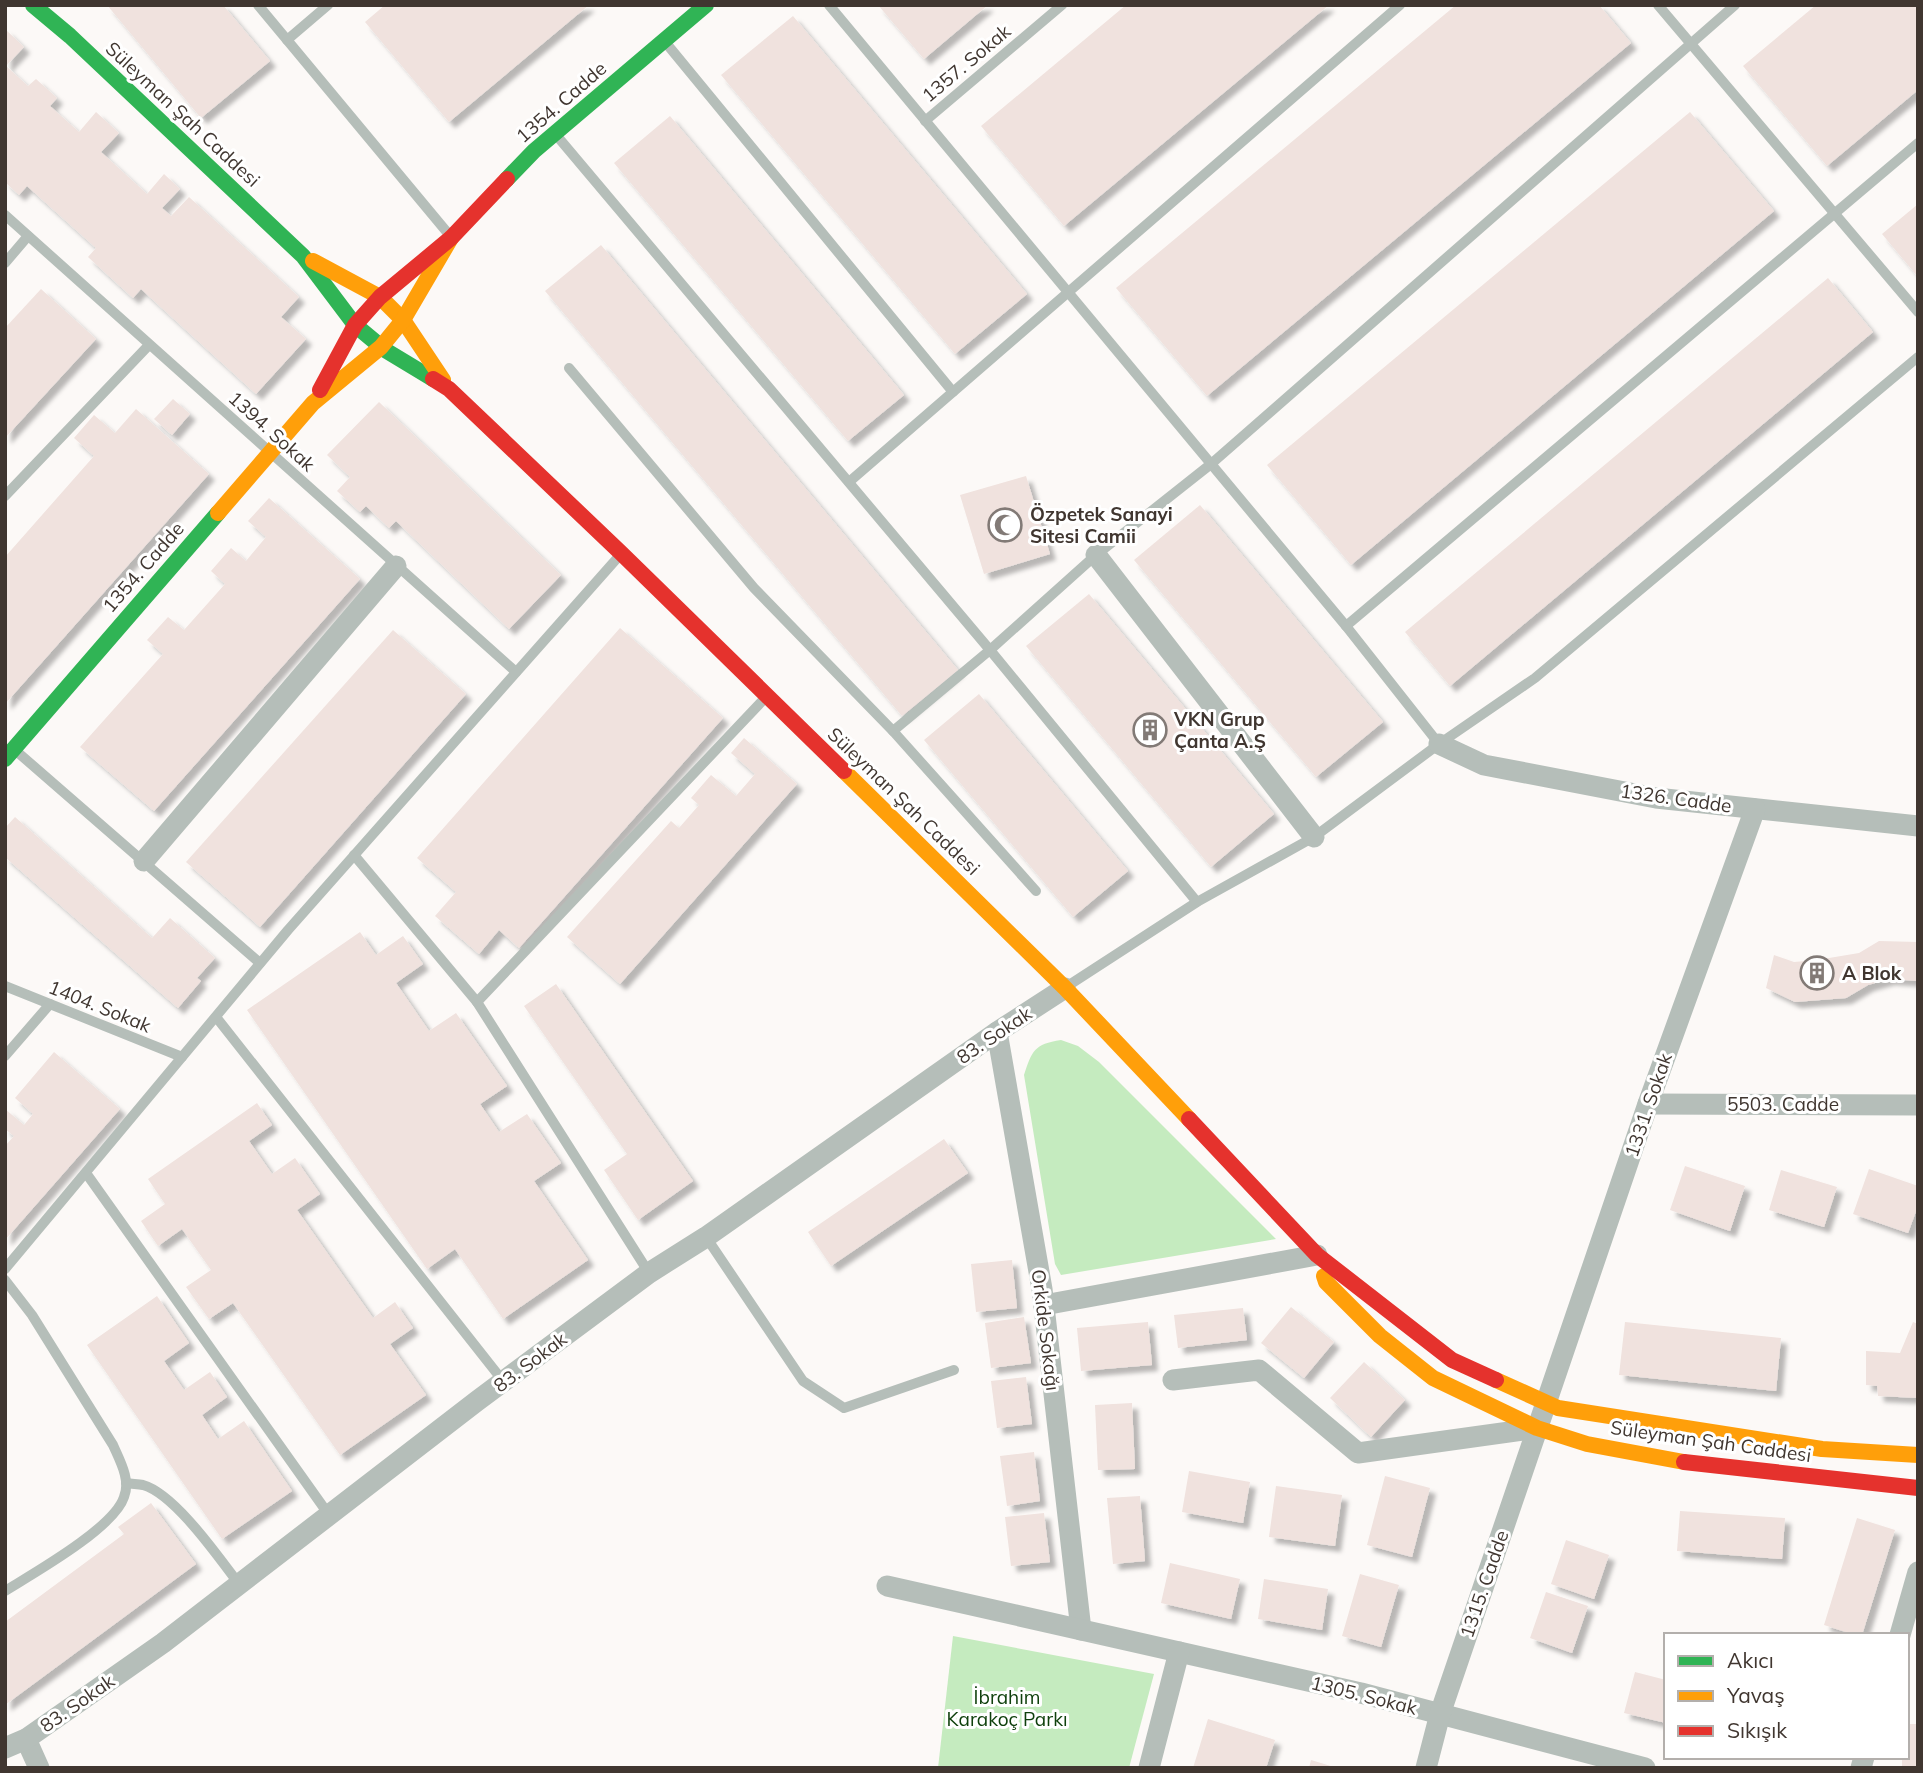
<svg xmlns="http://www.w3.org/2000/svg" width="1923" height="1773" font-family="Mulish,sans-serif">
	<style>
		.green { fill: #c5ebbf }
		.building { fill: #f0e2de; filter: url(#shadow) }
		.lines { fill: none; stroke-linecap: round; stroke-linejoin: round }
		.lane { stroke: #b5beb9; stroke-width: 10 }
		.street { stroke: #b5beb9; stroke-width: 21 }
		.fast { stroke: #30b455; stroke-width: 16 }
		.slow { stroke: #ff9f0a; stroke-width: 16 }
		.jam { stroke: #e5322d; stroke-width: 16 }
		.labels { text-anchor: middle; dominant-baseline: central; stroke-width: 6; stroke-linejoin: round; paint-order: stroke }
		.street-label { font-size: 19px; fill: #403630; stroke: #fff }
		.poi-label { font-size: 19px; font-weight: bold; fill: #403630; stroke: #fff; text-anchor: start }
		.park-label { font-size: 19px; fill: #0f400c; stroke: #fff }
	</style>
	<defs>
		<filter id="shadow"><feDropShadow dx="6" dy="6" stdDeviation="2" flood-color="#0004"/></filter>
	</defs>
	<rect width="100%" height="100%" fill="#fcf9f7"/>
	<g class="green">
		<path d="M1061 1040 1078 1046 1099 1062 1276 1239 1061 1275 1055 1264 1024 1075C1032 1051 1034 1044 1061 1040Z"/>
		<path d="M953 1636 1154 1674 1129 1768H938Z"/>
	</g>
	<g class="building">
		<path d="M107 5H223L270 61 201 118Z"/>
		<path d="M385 5H589L449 122 365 22Z"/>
		<path d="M878 5H988L924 59Z"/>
		<path d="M1126 5H1329L1064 226 981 126Z"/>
		<path d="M1456 5H1599L1631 43 1207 396 1116 288Z"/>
		<path d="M1816 5H1918V90L1827 166 1743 66Z"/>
		<path d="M793 16 1027 294 955 354 721 75Z"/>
		<path d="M5 29 24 47 6 66 28 86 36 79 57 98 50 106 79 132 96 112 119 133 101 152 147 194 164 174 180 189 162 208 171 216 189 197 299 297 281 317 306 339 256 394 141 289 133 298 88 257 96 248 27 186 19 195 5 182Z"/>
		<path d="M1690 112 1774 211 1351 565 1267 465Z"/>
		<path d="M670 116 904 395 848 441 614 163Z"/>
		<path d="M1918 204V277L1882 234Z"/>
		<path d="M601 245 958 670 902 716 545 291Z"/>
		<path d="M1828 278 1873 332 1450 686 1405 632Z"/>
		<path d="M41 289 96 339 5 438V328Z"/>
		<path d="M173 399 190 414 172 435 154 419Z"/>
		<path d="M379 402 561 575 509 629 396 521 389 528 366 506 360 512 337 491 350 477 327 455Z"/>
		<path d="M136 409 209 474 5 704V557L94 456 74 438 94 415 115 433Z"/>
		<path d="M1026 476 1050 554 984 574 960 495Z"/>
		<path d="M269 498 360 579 154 811 80 747 163 654 147 640 168 617 184 630 225 584 211 571 231 548 246 561 266 537 248 521Z"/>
		<path d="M1200 505 1383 722 1316 777 1134 560Z"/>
		<path d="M1089 594 1274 814 1211 867 1026 646Z"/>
		<path d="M620 628 723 718 519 948 499 930 479 954 435 916 456 892 417 858Z"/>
		<path d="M393 630 466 694 260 927 186 862Z"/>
		<path d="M979 694 1128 871 1073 917 924 740Z"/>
		<path d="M744 738 797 784 620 984 567 937 671 821 679 828 699 805 691 798 711 775 736 796 755 774 731 753Z"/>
		<path d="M15 817 152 938 170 918 215 958 197 978 201 981 178 1008 5 857V828Z"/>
		<path d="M360 932 376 955 403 936 423 964 396 983 429 1031 456 1013 507 1086 480 1104 499 1132 527 1114 561 1163 534 1181 588 1260 503 1319 455 1249 427 1269 247 1010Z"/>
		<path d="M1879 941 1918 942V981L1889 979 1868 985 1846 998 1795 1002 1766 988 1774 955 1794 962 1817 960 1859 953Z"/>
		<path d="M556 984 693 1181 638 1220 604 1170 627 1154 524 1006Z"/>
		<path d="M54 1052 120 1109 5 1240V1146L14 1136 5 1129V1109L24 1125 33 1114 15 1098Z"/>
		<path d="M257 1103 272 1125 249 1141 272 1174 295 1158 320 1194 297 1210 373 1318 395 1302 413 1328 390 1344 426 1395 340 1455 233 1303 209 1319 186 1287 211 1270 182 1229 158 1246 141 1221 165 1204 148 1179Z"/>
		<path d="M944 1139 968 1173 831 1266 808 1232Z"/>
		<path d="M1685 1166 1745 1186 1730 1231 1670 1210Z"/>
		<path d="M1869 1169 1918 1186V1206L1908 1233 1853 1214Z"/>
		<path d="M1781 1170 1837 1187 1824 1227 1769 1210Z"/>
		<path d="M1012 1260 1017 1308 976 1312 971 1264Z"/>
		<path d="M157 1296 189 1343 164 1361 184 1390 210 1372 227 1397 202 1415 218 1439 244 1421 292 1491 222 1539 87 1345Z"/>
		<path d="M1291 1307 1334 1342 1304 1378 1261 1343Z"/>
		<path d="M1243 1308 1247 1340 1178 1348 1174 1315Z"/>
		<path d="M1024 1317 1031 1363 991 1368 985 1323Z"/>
		<path d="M1148 1322 1152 1365 1081 1371 1077 1328Z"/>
		<path d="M1625 1322 1781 1338 1776 1391 1619 1375Z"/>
		<path d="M1913 1322 1918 1324V1398L1878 1396 1877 1386 1866 1385V1351L1900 1353Z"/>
		<path d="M1364 1362 1405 1400 1371 1437 1330 1398Z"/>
		<path d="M1026 1377 1032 1424 997 1428 991 1381Z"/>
		<path d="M1132 1403 1135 1469 1098 1470 1095 1405Z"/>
		<path d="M1034 1452 1040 1501 1007 1506 1000 1456Z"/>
		<path d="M1189 1471 1250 1482 1243 1523 1182 1512Z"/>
		<path d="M1385 1476 1430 1488 1412 1557 1367 1545Z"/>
		<path d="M1276 1486 1342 1495 1335 1546 1269 1537Z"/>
		<path d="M1140 1496 1145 1561 1113 1564 1107 1498Z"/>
		<path d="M151 1503 196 1564 5 1705V1622L124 1534 118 1527Z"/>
		<path d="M1680 1511 1785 1518 1782 1559 1677 1551Z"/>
		<path d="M1044 1513 1050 1562 1011 1566 1005 1517Z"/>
		<path d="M1857 1518 1895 1530 1862 1635H1855L1824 1625Z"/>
		<path d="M1566 1540 1609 1555 1594 1599 1551 1584Z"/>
		<path d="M1170 1563 1240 1579 1231 1619 1161 1603Z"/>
		<path d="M1360 1574 1399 1585 1381 1647 1342 1636Z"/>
		<path d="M1264 1579 1328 1589 1322 1630 1258 1619Z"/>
		<path d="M1546 1592 1588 1606 1572 1653 1530 1638Z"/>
		<path d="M1635 1672 1666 1680V1723L1624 1713Z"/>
		<path d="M1208 1719 1275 1740 1266 1768H1193Z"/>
		<path d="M1907 1724H1918V1768H1902V1757H1907Z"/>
		<path d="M1311 1760 1334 1767V1768H1309Z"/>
	</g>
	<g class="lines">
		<g class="lane">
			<path d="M258 5 451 237"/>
			<path d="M829 5 1346 626 1439 744"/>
			<path d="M1658 5 1918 312"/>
			<path d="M287 40 328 5"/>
			<path d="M666 43 953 392"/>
			<path d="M925 121 1062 5"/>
			<path d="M557 136 990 650 1197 902"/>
			<path d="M5 215 516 672"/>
			<path d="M5 263 28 236"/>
			<path d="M569 368 754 588 893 731 1036 891"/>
			<path d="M849 482 1400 5"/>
			<path d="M5 496 149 345"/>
			<path d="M1346 626 1918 143"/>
			<path d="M893 731 990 650 1096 555 1211 464 1735 5"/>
			<path d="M15 750 260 963"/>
			<path d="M354 855 477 1002 649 1273"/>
			<path d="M5 986 182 1057"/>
			<path d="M1066 987 1197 902 1314 837 1439 744 1535 678 1918 357"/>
			<path d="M477 1002 766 697"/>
			<path d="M216 1017 503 1381"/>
			<path d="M5 1056 50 1004"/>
			<path d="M86 1173 329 1515"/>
			<path d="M706 1237 803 1381 844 1408 954 1370"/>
			<path d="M5 1269 288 930 620 555"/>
			<path d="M5 1280 32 1315 113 1445C120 1461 131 1480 124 1497 114 1528 34 1573 5 1591"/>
			<path d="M126 1483C132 1484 138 1484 143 1485 175 1494 219 1558 239 1584"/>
		</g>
		<g class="street">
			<path d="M1096 555 1314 837"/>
			<path d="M1439 744 1484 765 1656 798 1918 826"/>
			<path d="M144 861 396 566"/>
			<path d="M997 1032 1042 1289 1081 1630"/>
			<path d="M1648 1104 1918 1105"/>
			<path d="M1044 1305 1317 1255"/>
			<path d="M1173 1380 1259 1370 1358 1453 1537 1428"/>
			<path d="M887 1586 1361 1693 1645 1768"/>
			<path d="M1900 1635 1918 1572"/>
			<path d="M26 1739 39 1768"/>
			<path d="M5 1748 26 1739 163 1643 477 1401 649 1273 706 1237 997 1032 1065 988"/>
			<path d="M1149 1768 1179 1652"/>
			<path d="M1426 1768 1440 1714 1648 1104 1755 809"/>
			<path d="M1861 1768 1864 1757"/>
		</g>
		<g class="fast">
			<path d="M33 5 70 36 303 256 355 325 385 350 433 379"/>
			<path d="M507 179 534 151 706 5"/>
			<path d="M5 759 218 513"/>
		</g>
		<g class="slow">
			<path d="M313 261 380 297 403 320 443 380"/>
			<path d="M218 513 313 403 381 347 403 320 451 238"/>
			<path d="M844 771 1065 988 1189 1119"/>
			<path d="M1324 1276 1326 1282 1380 1336 1433 1378 1537 1428 1587 1444 1684 1462"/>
			<path d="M1496 1380 1558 1408 1822 1449 1918 1455"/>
		</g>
		<g class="jam">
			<path d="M433 379 449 389 621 553 844 771"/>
			<path d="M320 390 355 325 380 297 451 238 507 179"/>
			<path d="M1189 1119 1317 1255 1452 1360 1496 1380"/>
			<path d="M1684 1462 1918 1488"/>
		</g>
	</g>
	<defs>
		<symbol id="mosque-ring" viewBox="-11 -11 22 22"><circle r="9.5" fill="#fff" stroke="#827a76" stroke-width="1.5"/><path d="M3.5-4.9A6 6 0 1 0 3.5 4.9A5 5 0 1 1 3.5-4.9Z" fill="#827a76"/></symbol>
		<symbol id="building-ring" viewBox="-11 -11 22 22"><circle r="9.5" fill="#fff" stroke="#827a76" stroke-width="1.5"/><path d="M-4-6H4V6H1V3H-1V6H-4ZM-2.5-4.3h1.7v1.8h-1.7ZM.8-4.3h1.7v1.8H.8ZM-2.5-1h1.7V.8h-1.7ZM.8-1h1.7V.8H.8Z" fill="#827a76"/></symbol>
	</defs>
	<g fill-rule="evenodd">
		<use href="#mosque-ring" x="986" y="506" width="38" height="38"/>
		<use href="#building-ring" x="1131" y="711" width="38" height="38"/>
		<use href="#building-ring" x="1798" y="954" width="38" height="38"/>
	</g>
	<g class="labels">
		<g class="street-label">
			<text transform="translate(966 63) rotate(-40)">1357. Sokak</text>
			<text transform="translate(561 102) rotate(-41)">1354. Cadde</text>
			<text transform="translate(183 114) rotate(43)">Süleyman Şah Caddesi</text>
			<text transform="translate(272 431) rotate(42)">1394. Sokak</text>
			<text transform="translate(143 567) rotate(-49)">1354. Cadde</text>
			<text transform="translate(1676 798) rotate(8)">1326. Cadde</text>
			<text transform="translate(904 801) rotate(44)">Süleyman Şah Caddesi</text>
			<text transform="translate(100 1006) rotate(22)">1404. Sokak</text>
			<text transform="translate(994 1035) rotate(-34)">83. Sokak</text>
			<text x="1783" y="1104">5503. Cadde</text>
			<text transform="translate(1648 1105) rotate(-71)">1331. Sokak</text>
			<text transform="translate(1046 1330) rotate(83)">Orkide Sokağı</text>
			<text transform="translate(530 1362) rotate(-37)">83. Sokak</text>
			<text transform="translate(1711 1441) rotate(8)">Süleyman Şah Caddesi</text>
			<text transform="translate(1484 1584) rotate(-71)">1315. Cadde</text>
			<text transform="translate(1364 1695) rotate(14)">1305. Sokak</text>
			<text transform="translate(77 1703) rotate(-35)">83. Sokak</text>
		</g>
		<g class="poi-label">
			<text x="1030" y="514">Özpetek Sanayi<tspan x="1030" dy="22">Sitesi Camii</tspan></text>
			<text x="1174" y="719">VKN Grup<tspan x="1174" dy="22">Çanta A.Ş</tspan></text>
			<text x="1842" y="973">A Blok</text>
		</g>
		<g class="park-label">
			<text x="1007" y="1697">İbrahim<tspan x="1007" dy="22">Karakoç Parkı</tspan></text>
		</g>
	</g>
	<rect width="1923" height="1773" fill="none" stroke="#403630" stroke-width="14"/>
	<rect x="1664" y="1633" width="245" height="126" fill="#ffffff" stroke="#b3afac" stroke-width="2"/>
	<rect x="1678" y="1656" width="35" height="10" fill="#30b455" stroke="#b3afac" stroke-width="2"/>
	<text x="1727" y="1668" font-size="21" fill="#403630">Akıcı</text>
	<rect x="1678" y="1691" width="35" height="10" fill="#ff9f0a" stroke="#b3afac" stroke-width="2"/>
	<text x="1727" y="1703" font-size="21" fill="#403630">Yavaş</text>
	<rect x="1678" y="1726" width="35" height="10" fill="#e5322d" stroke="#b3afac" stroke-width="2"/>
	<text x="1727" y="1738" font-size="21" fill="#403630">Sıkışık</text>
</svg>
